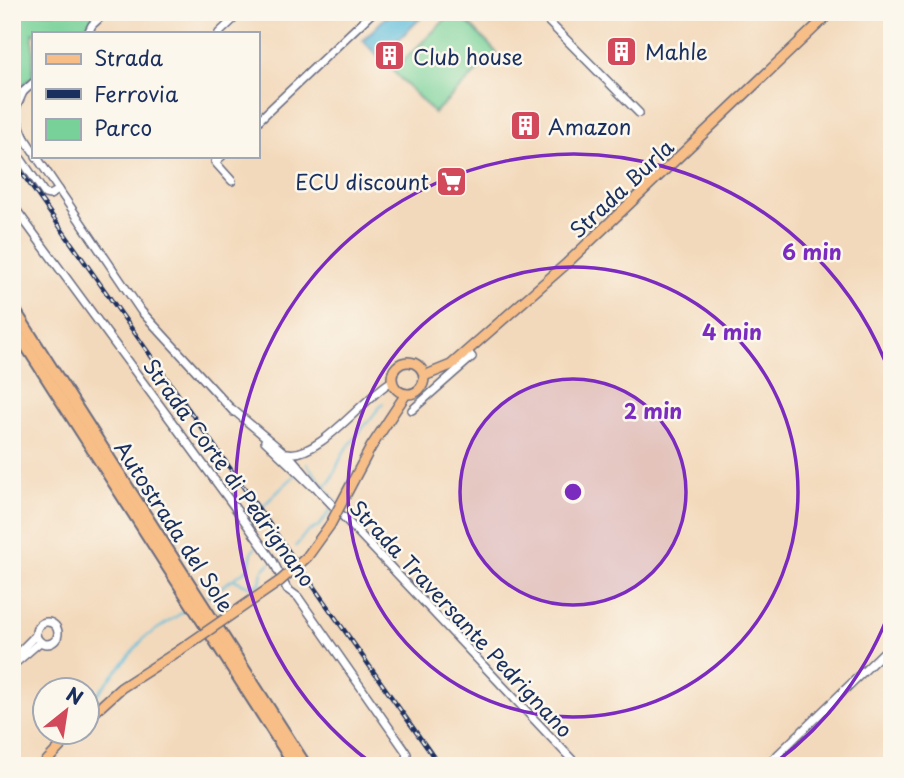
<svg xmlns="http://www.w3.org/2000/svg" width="904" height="778" font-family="'Playpen Sans',sans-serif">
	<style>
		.green { fill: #77d198; stroke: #49807b; stroke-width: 2 }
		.water { fill: #5cbcdb; stroke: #3c769c; stroke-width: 2 }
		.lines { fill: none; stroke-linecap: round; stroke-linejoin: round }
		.stream { stroke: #5cbcdb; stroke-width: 2 }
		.minor-casing { stroke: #676a7f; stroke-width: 10 }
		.major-casing { stroke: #676a7f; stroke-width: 12 }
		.highway-casing { stroke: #676a7f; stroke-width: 14 }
		.minor { stroke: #fff; stroke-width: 7 }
		.major { stroke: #f7be87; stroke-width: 9 }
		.highway { stroke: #f7be87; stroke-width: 10 }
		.rail-casing { stroke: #1b2f5e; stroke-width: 4.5 }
		.rail { stroke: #fbf7ec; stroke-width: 2; stroke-dasharray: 5; stroke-linecap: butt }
		.major-bridge-casing { stroke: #676a7f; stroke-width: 12; stroke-linecap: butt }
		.major-bridge { stroke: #f7be87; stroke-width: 9 }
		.ring { fill: none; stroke: #7b2cbf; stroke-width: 3.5 }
		.labels { text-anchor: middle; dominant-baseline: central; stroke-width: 5; stroke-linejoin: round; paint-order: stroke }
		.poi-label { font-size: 21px; fill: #1b2f5e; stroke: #fbf7ec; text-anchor: start }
		.street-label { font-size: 21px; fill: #1b2f5e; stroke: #fbf7ec }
		.centre { fill: #7b2cbf; stroke: #fbf7ec; stroke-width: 3.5 }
		.ring-label { font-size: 21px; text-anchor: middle; font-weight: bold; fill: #7b2cbf; stroke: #fbf7ec; stroke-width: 5; stroke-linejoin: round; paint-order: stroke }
	</style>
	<rect width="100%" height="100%" fill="#fbf7ec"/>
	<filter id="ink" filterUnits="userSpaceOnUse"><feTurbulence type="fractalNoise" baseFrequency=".0143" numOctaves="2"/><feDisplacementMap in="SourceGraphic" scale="14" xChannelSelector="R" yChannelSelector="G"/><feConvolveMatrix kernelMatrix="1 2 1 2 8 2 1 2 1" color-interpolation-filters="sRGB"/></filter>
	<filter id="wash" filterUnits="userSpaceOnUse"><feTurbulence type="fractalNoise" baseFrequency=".00686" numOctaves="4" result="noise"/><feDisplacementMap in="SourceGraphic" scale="28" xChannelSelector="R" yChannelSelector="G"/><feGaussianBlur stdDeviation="1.57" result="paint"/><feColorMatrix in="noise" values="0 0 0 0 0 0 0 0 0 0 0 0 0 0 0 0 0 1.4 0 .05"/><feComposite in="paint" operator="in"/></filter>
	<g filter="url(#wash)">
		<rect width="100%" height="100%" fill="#f3d9bb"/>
		<g class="green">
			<path d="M12 12H98C92 18 88 25 83 30 76 36 44 33 33 33V76L22 86 13 89Z"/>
			<path d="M453 12H458L497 53 434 113 393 71Z"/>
		</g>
		<path class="water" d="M391 12H427L379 58 363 40Z"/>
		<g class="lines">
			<g class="stream">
				<path d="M307 464 336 502 334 505"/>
				<path d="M325 487 331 480 343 453 383 403"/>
				<path d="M263 506 295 475"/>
				<path d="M296 546 305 534 320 525 331 509"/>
				<path d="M235 580 249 586 260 584 262 571 270 563"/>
				<path d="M208 596 249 568 252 552 256 547"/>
				<path d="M94 698 144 638 183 612"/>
			</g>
		</g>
	</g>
	<g filter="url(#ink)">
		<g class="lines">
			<defs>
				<g id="minor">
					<path d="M539 12 639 113"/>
					<path d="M88 33 92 25 106 12"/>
					<path d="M219 33 241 12"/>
					<path d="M23 92 33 83"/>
					<path d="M12 96 23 92 14 112 25 139"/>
					<path d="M257 122 373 12"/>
					<path d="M24 137 33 151"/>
					<path d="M36 156 141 311 234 412"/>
					<path d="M222 156 215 162 232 181"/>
					<path d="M17 157 21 159 45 194 50 195 59 190"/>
					<path d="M12 204 233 505 273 561 287 589 298 597 404 749 407 754 404 766"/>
					<path d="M232 409 293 460 321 493 578 766"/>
					<path d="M412 410 472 357 467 351"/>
					<path d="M265 441 312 486"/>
					<path d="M287 453C318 460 365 396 392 381"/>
					<circle cx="47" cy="633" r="11"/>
					<path d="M12 659 36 635"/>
					<path d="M12 666 40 642"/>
					<path d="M766 766 892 644"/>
				</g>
				<g id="major">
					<circle cx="408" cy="378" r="16"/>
					<path d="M424 376 451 365 565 265 831 12"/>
					<path d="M353 481 371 447 406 394"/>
					<path d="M88 718 121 688 180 650"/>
					<path d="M42 766 74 732"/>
				</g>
				<g id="highway">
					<path d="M12 306 306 766"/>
					<path d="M12 324 295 766"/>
				</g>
			</defs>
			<use href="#minor" class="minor-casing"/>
			<use href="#major" class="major-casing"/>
			<use href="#highway" class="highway-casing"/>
			<use href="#minor" class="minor"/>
			<use href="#major" class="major"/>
			<use href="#highway" class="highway"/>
			<defs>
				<path id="rail" d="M12 159 440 766"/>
			</defs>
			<use href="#rail" class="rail-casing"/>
			<use href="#rail" class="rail"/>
			<defs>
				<path id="major-bridge" d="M180 650 280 581 307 557 330 525 353 481"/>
			</defs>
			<use href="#major-bridge" class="major-bridge-casing"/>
			<use href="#major-bridge" class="major-bridge"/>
		</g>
	</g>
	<circle cx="573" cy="492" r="113" fill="#7b2cbf" fill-opacity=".12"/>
	<g class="ring">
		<circle cx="573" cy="492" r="113"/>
		<circle cx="573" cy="492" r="225"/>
		<path d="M892 605A338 338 0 0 1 772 765M374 765A338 338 0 1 1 892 379"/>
	</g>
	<defs>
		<symbol id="building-square" viewBox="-11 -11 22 22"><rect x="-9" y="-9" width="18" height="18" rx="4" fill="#d1495b" stroke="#fbf7ec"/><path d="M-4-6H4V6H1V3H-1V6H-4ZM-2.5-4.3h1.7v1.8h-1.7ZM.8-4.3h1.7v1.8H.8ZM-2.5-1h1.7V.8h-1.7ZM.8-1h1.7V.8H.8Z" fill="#fff"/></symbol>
		<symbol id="supermarket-square" viewBox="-11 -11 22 22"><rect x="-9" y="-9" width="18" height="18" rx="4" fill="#d1495b" stroke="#fbf7ec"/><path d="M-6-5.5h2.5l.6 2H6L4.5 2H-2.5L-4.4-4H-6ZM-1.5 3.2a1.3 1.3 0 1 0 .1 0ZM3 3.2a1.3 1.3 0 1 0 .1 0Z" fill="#fff"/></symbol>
	</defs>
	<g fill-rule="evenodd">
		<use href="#building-square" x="604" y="34" width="35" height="35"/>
		<use href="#building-square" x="372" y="38" width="35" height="35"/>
		<use href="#building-square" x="508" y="108" width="35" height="35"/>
		<use href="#supermarket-square" x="434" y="164" width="35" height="35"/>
	</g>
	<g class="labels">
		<g class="poi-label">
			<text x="645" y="51">Mahle</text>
			<text x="413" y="56">Club house</text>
			<text x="548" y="126">Amazon</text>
			<text x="429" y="181" text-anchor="end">ECU discount</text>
		</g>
		<g class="street-label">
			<text transform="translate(621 188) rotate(-43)">Strada Burla</text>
			<text transform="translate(230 472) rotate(54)">Strada Corte di Pedrignano</text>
			<text transform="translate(175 526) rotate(57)">Autostrada del Sole</text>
			<text transform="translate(462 618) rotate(47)">Strada Traversante Pedrignano</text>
		</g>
	</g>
	<circle cx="573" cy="492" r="10" class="centre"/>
	<g class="ring-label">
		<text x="812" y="260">6 min</text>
		<text x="732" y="340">4 min</text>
		<text x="653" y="419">2 min</text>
	</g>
	<rect width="904" height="778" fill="none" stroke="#fbf7ec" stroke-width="42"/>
	<rect x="32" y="32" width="228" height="126" fill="#fbf7ec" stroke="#a1a7b3" stroke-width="2"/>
	<rect x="46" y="54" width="35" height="10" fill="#f7be87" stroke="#a1a7b3" stroke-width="2"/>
	<text x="94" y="66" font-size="21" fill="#1b2f5e">Strada</text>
	<rect x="46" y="89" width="35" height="10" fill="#1b2f5e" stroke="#a1a7b3" stroke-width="2"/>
	<text x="94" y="102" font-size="21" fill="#1b2f5e">Ferrovia</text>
	<rect x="46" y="119" width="35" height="21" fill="#77d198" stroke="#a1a7b3" stroke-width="2"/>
	<text x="94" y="136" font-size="21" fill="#1b2f5e">Parco</text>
	<g transform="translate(66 711) rotate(30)"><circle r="33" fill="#fbf7ec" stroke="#a1a7b3" stroke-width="2"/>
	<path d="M0-5L12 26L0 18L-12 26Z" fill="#d1495b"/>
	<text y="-10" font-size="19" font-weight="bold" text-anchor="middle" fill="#1b2f5e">N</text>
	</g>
</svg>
